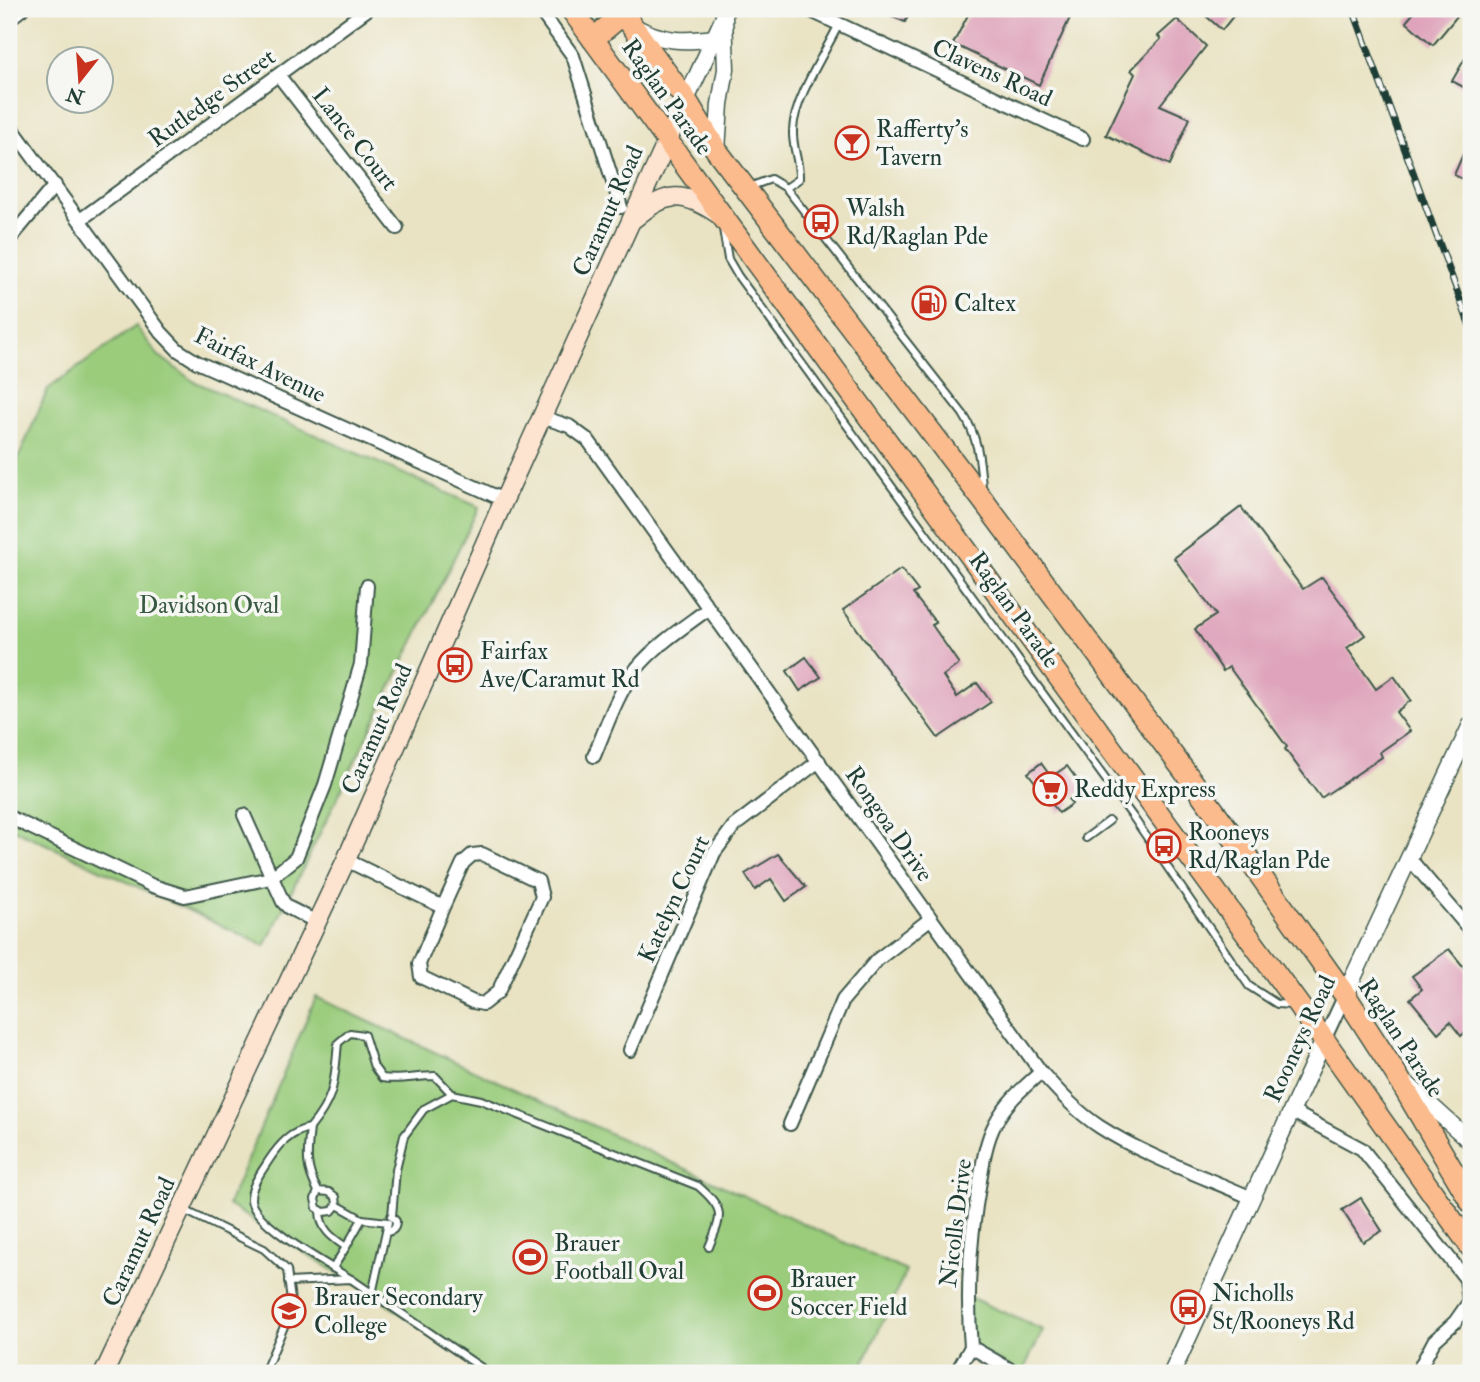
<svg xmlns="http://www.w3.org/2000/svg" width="1480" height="1382" font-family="'IM FELL Double Pica',serif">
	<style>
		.green { fill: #9acc7c; stroke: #5c8458; stroke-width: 2 }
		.building { fill: #dfa4bb }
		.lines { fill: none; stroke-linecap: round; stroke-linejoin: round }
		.service-casing { stroke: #3d5649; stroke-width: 10 }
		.minor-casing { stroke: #3d5649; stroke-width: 16 }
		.tertiary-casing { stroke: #3d5649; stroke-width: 19 }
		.secondary-casing { stroke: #3d5649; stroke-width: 21 }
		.trunk-casing { stroke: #3d5649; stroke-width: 24 }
		.service { stroke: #fff; stroke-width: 6 }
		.minor { stroke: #fff; stroke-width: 12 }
		.tertiary { stroke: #fff; stroke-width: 16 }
		.secondary { stroke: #fde4d1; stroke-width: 18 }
		.trunk { stroke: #fbbb8c; stroke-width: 21 }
		.rail-casing { stroke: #1f3d34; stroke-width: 7 }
		.rail { stroke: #f6f6f2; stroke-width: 4.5; stroke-dasharray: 13; stroke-linecap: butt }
		.labels { text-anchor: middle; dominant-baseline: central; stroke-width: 7; stroke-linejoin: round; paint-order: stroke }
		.street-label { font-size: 24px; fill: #1f3d34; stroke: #f6f6f2 }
		.poi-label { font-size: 24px; fill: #1f3d34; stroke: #f6f6f2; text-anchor: start }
		.park-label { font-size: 24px; fill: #385a42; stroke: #f6f6f2 }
	</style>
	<rect width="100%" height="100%" fill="#f6f6f2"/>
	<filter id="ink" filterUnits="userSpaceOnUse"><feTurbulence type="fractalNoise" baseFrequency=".0143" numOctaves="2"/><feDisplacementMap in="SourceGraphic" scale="14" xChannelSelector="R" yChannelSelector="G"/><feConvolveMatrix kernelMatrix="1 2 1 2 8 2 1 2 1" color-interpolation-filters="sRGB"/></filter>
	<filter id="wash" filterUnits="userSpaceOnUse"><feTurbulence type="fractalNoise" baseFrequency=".00686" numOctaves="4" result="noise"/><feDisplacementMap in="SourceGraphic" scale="28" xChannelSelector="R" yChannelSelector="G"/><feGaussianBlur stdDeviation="1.57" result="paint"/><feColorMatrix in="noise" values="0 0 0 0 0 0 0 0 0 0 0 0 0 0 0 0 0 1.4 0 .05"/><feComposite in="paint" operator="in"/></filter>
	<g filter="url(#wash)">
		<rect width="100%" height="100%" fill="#e9e3c3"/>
		<g class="green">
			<path d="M136 326 158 355 193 381 479 507 265 946 9 827V480L48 389Z"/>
			<path d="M316 997 906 1271 859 1373H487L372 1294 228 1205Z"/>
			<path d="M967 1296 1043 1330 1022 1373 971 1347Z"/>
		</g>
		<g id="blocks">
			<g class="building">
				<path d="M873 9H912L905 22Z"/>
				<path d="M971 9H1074L1039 85 953 44Z"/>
				<path d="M1198 9H1239L1222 30Z"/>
				<path d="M1417 9H1463L1433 45 1406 22Z"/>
				<path d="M1177 19 1206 46 1160 105 1190 118 1170 165 1106 135 1135 74 1131 70 1161 39 1158 36Z"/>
				<path d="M1471 48V91L1452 81Z"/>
				<path d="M1471 136V183L1454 175Z"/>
				<path d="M1241 507 1303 589 1322 577 1365 635 1347 648 1376 689 1394 676 1411 700 1396 712 1410 731 1380 752 1382 757 1321 798 1285 749 1287 747 1229 667 1223 671 1195 629 1216 615 1174 558Z"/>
				<path d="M901 569 918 591 913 594 936 623 932 625 959 664 943 676 957 697 977 683 991 702 938 738 843 610Z"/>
				<path d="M806 657 821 677 800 691 787 671Z"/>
				<path d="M1041 763 1051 777 1067 766 1084 789 1069 800 1072 804 1059 813 1028 773Z"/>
				<path d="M778 854 806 887 786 901 771 879 755 890 745 874Z"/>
				<path d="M1449 949 1471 976V1027L1461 1036 1450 1022 1438 1033 1410 999 1422 989 1412 976Z"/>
				<path d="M1361 1198 1382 1231 1363 1242 1342 1210Z"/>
			</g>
		</g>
	</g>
	<g filter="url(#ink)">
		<use href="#blocks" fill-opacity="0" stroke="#3d5649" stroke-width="2"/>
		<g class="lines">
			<defs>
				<g id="service">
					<path d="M749 187 771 179 786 188 963 414C978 437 980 459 982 487"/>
					<path d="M786 188 799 179C800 162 792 148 793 130 794 99 825 53 839 24"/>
					<path d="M723 229 728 259 738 276 1133 817 1249 986 1277 1004 1292 1005"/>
					<path d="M1086 838 1109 821"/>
					<path d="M310 1128C336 1096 334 1082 338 1043L350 1033 364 1035 374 1067 382 1078C399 1081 417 1076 435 1076L452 1094"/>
					<path d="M318 1191 329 1192 336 1197 337 1205 332 1211 324 1212 317 1208 315 1199 318 1191C305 1167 307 1155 310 1128 291 1131 279 1145 269 1160 262 1171 251 1185 251 1199 251 1223 330 1266 351 1279"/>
					<path d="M337 1205 362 1219"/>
					<path d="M184 1210 264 1249 287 1270 292 1308 264 1373"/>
					<path d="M320 1210C320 1229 331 1237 346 1247L333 1268"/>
					<path d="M392 1216 396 1170 404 1136 424 1109 452 1094 481 1100 698 1186C726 1210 722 1215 709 1247"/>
					<path d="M386 1232C393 1231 396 1229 396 1221L391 1216"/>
					<path d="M346 1247 362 1219 388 1222 372 1294"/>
					<path d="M288 1282 351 1279 489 1373"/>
				</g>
				<g id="minor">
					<path d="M539 9 573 56 621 207"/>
					<path d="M807 9 1083 139"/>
					<path d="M9 19 22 9"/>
					<path d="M279 76 397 228"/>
					<path d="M9 124 161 332 178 350 197 362 504 500"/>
					<path d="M80 220 368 9"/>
					<path d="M9 240 55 185"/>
					<path d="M542 417 569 426 588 440 1041 1072C1059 1092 1077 1112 1100 1127 1145 1156 1202 1176 1252 1198"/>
					<path d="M594 756C606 728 617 693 637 668 657 644 684 627 708 609"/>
					<path d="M244 815 283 902 289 908 317 922"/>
					<path d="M9 817 153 886 185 896 271 878 296 858 325 785 361 664 367 586"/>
					<path d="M1409 858 1471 931"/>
					<path d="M346 860 443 907 463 863 472 855 482 854 538 881 542 897 498 992 483 1004 473 1002 421 977 419 964 443 907"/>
					<path d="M1324 1040 1345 995"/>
					<path d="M630 1050 714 853 734 826 819 761"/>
					<path d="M1291 1111 1362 1149 1466 1279 1469 1302 1455 1322 1434 1341 1417 1373"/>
					<path d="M790 1124 843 1000 877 960 930 919"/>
					<path d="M956 1373 971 1347"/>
					<path d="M1016 1373 971 1347C966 1290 970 1237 980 1181 983 1162 986 1141 995 1124 1006 1102 1023 1088 1041 1072"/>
				</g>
				<g id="tertiary">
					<path d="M635 27C662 42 684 42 714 38"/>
					<path d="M686 100 723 19"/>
					<path d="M717 151 720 104 726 69 724 16"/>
					<path d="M1345 995 1471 725"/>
					<path d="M1408 1085 1471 1142"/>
					<path d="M1172 1373 1324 1040"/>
				</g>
				<g id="secondary">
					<path d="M635 218C666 191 684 191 718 214"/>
					<path d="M104 1373 346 860 504 500 686 100"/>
				</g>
				<g id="trunk">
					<path d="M571 9 1324 1040 1471 1247"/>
					<path d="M620 9 686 100 717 151 982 499 1223 823 1345 995 1396 1074 1471 1202"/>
					<path d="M593 39 623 14"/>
				</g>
			</defs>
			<use href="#service" class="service-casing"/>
			<use href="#minor" class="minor-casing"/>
			<use href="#tertiary" class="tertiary-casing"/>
			<use href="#secondary" class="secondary-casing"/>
			<use href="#trunk" class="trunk-casing"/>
			<use href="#service" class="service"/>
			<use href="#minor" class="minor"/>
			<use href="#tertiary" class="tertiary"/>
			<use href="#secondary" class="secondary"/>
			<use href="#trunk" class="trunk"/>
			<defs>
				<path id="rail" d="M1353 9 1471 329"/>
			</defs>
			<use href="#rail" class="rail-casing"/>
			<use href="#rail" class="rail"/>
		</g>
	</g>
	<defs>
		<symbol id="bar-ring" viewBox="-11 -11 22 22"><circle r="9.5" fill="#f6f6f2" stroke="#c8321e" stroke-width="1.5"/><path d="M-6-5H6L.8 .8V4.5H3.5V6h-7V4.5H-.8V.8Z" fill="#c8321e"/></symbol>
		<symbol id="bus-ring" viewBox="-11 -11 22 22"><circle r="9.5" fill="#f6f6f2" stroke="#c8321e" stroke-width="1.5"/><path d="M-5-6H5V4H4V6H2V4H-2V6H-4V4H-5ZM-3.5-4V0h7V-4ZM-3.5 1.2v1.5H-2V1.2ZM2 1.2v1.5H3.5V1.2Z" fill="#c8321e"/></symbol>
		<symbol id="fuel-ring" viewBox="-11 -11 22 22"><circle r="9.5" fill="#f6f6f2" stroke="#c8321e" stroke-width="1.5"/><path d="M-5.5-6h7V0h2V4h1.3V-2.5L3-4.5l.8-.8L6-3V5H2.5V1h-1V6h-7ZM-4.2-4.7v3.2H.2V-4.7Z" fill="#c8321e"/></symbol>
		<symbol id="supermarket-ring" viewBox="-11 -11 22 22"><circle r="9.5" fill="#f6f6f2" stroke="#c8321e" stroke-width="1.5"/><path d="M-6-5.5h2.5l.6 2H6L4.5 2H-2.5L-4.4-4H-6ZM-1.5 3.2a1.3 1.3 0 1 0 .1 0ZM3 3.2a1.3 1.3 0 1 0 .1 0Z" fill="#c8321e"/></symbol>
		<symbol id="stadium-ring" viewBox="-11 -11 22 22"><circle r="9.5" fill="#f6f6f2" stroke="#c8321e" stroke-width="1.5"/><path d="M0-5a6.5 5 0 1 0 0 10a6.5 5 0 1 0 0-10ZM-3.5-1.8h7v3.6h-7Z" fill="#c8321e"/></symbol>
		<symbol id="university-ring" viewBox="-11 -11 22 22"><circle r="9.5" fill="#f6f6f2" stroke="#c8321e" stroke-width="1.5"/><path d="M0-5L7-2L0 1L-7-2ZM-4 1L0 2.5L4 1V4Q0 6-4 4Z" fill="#c8321e"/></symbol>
	</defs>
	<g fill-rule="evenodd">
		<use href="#bar-ring" x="833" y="124" width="38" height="38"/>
		<use href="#bus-ring" x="802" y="203" width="38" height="38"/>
		<use href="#fuel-ring" x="910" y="284" width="38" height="38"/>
		<use href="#bus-ring" x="436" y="646" width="38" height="38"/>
		<use href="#supermarket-ring" x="1031" y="770" width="38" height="38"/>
		<use href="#bus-ring" x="1145" y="827" width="38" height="38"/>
		<use href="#stadium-ring" x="511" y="1238" width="38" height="38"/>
		<use href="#stadium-ring" x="746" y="1274" width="38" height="38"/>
		<use href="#bus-ring" x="1169" y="1288" width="38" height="38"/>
		<use href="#university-ring" x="270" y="1292" width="38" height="38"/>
	</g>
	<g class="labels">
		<g class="street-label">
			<text transform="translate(992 73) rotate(25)">Clavens Road</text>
			<text transform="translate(667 97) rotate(54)">Raglan Parade</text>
			<text transform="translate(212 98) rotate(-36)">Rutledge Street</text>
			<text transform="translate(355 139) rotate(52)">Lance Court</text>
			<text transform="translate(608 211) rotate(-66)">Caramut Road</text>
			<text transform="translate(260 365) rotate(26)">Fairfax Avenue</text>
			<text transform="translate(1014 610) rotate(54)">Raglan Parade</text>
			<text transform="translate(377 729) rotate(-66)">Caramut Road</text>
			<text transform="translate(889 824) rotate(55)">Rongoa Drive</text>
			<text transform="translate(674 899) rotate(-65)">Katelyn Court</text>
			<text transform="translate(1401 1038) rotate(57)">Raglan Parade</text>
			<text transform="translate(1300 1039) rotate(-65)">Rooneys Road</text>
			<text transform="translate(956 1223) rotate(-83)">Nicolls Drive</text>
			<text transform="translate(139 1242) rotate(-65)">Caramut Road</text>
		</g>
		<g class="poi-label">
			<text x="876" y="129">Rafferty's<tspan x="876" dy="28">Tavern</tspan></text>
			<text x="846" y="208">Walsh<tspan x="846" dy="28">Rd/Raglan Pde</tspan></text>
			<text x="954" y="303">Caltex</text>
			<text x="480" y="651">Fairfax<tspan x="480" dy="28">Ave/Caramut Rd</tspan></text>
			<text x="1074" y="789">Reddy Express</text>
			<text x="1188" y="832">Rooneys<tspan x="1188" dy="28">Rd/Raglan Pde</tspan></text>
			<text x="554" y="1243">Brauer<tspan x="554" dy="28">Football Oval</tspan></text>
			<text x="790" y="1279">Brauer<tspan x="790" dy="28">Soccer Field</tspan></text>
			<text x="1212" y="1293">Nicholls<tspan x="1212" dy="28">St/Rooneys Rd</tspan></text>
			<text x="314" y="1297">Brauer Secondary<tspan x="314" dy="28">College</tspan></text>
		</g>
		<g class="park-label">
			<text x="209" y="605">Davidson Oval</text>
		</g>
	</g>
	<rect width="1480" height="1382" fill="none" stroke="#f6f6f2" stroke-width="35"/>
	<g transform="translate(80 80) rotate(197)"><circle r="33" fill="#f6f6f2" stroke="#a0aca6" stroke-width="2"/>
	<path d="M0-5L12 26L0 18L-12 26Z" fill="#c8321e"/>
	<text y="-10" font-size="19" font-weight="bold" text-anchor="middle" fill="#1f3d34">N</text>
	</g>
</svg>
